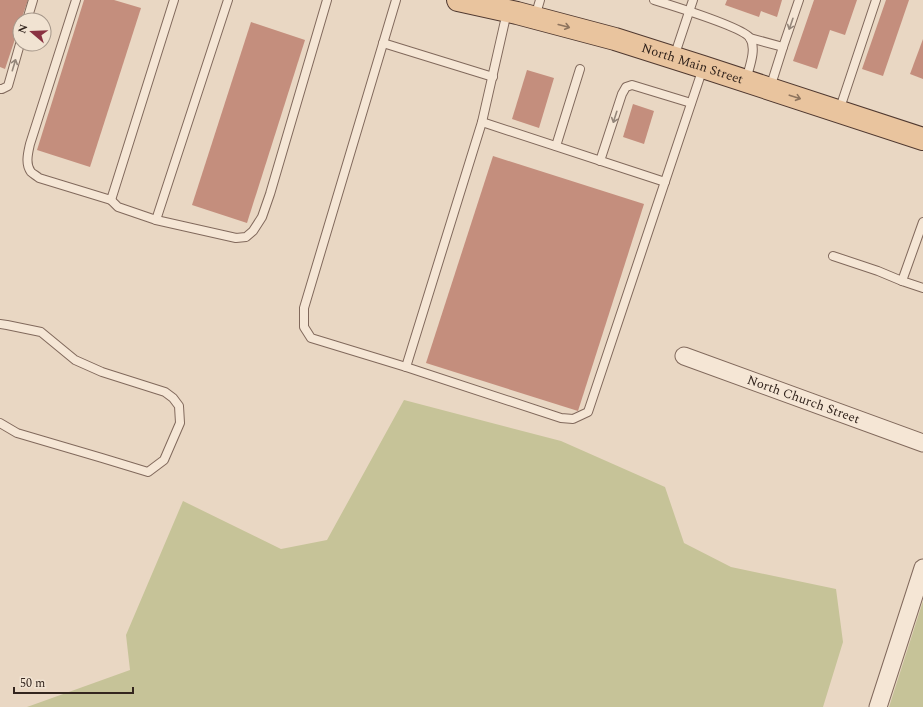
<svg xmlns="http://www.w3.org/2000/svg" width="923" height="707" font-family="Spectral,serif">
	<style>
		.green { fill: #c6c398 }
		.building { fill: #c48e7d }
		.lines { fill: none; stroke-linecap: round; stroke-linejoin: round }
		.service-casing { stroke: #81695c; stroke-width: 10 }
		.minor-casing { stroke: #81695c; stroke-width: 19 }
		.primary-casing { stroke: #503930; stroke-width: 24 }
		.service { stroke: #f5e6d5; stroke-width: 8 }
		.minor { stroke: #f5e6d5; stroke-width: 17 }
		.primary { stroke: #e9c49e; stroke-width: 22 }
		.oneway { stroke: #94867a }
		.oneway2 { stroke: #8e745e }
		.labels { text-anchor: middle; dominant-baseline: central; stroke-width: 3.5; stroke-linejoin: round; paint-order: stroke }
		.street-label { font-size: 13px; fill: #33251e; stroke: #f1e3d2 }
	</style>
	<rect width="100%" height="100%" fill="#e9d7c3"/>
	<g class="green">
		<path d="M404 400 561 441 665 487 684 543 731 567 836 589 843 642 823 707H27L130 670 126 635 183 501 281 549 327 540Z"/>
		<path d="M923 601V707H889Z"/>
	</g>
	<g class="building">
		<path d="M0 0H28L21 20H20V24L5 69 0 67Z"/>
		<path d="M84 0H114L141 8 90 167 37 150Z"/>
		<path d="M727 0H782L777 17 761 11 759 17 725 5Z"/>
		<path d="M814 0H857L845 35 830 30 817 69 793 61Z"/>
		<path d="M886 0H909L883 76 862 69Z"/>
		<path d="M251 22 305 40 247 223 192 205Z"/>
		<path d="M923 39V79L910 74Z"/>
		<path d="M527 70 554 78 539 128 512 119Z"/>
		<path d="M633 104 654 111 644 144 623 137Z"/>
		<path d="M493 156 644 204 578 411 426 363Z"/>
	</g>
	<g class="lines">
		<defs>
			<g id="service">
				<path d="M76 0 30 144C28 153 25 164 31 172 33 174 37 176 39 178L111 200 174 0"/>
				<path d="M228 0 156 220 236 238 246 237 253 231 262 217 270 194 327 0"/>
				<path d="M396 0 304 308V327L311 338 406 367 561 418 573 419 588 412 703 68"/>
				<path d="M654 0C670 5 743 27 750 38 757 49 749 68 746 80"/>
				<path d="M535 17 540 0"/>
				<path d="M27 20 33 0"/>
				<path d="M750 38 783 47 770 88"/>
				<path d="M383 43 493 77"/>
				<path d="M783 47 799 0"/>
				<path d="M674 57 693 0"/>
				<path d="M0 89H2L8 86 20 44"/>
				<path d="M839 111 876 0"/>
				<path d="M482 122 665 182"/>
				<path d="M556 146 580 69"/>
				<path d="M600 161 622 94 626 87 632 85 691 103"/>
				<path d="M111 200 118 207 156 220"/>
				<path d="M923 222 902 281 923 288"/>
				<path d="M833 256 878 271 902 281"/>
				<path d="M0 324 7 325 41 332 75 360 102 372 165 392 173 398 179 406 180 423 164 460 148 472 102 458 17 433 0 423"/>
				<path d="M406 367 482 122 507 12"/>
			</g>
			<g id="minor">
				<path id="s1" d="M684 356 923 443"/>
				<path d="M878 707 923 568"/>
			</g>
			<g id="primary">
				<path id="s2" d="M458 0 517 13 615 39 703 67 923 139"/>
			</g>
		</defs>
		<use href="#service" class="service-casing"/>
		<use href="#minor" class="minor-casing"/>
		<use href="#primary" class="primary-casing"/>
		<use href="#service" class="service"/>
		<use href="#minor" class="minor"/>
		<use href="#primary" class="primary"/>
	</g>
	<defs><path id="oneway-shaft" d="M-6 0H5M1.5-3L5.5 0L1.5 3" fill="none" stroke-width="1.6" stroke-linecap="round" stroke-linejoin="round"/></defs>
	<g class="oneway">
		<use href="#oneway-shaft" transform="translate(791 24) rotate(109)"/>
		<use href="#oneway-shaft" transform="translate(14 65) rotate(-73)"/>
		<use href="#oneway-shaft" transform="translate(615 117) rotate(108)"/>
	</g>
	<g class="oneway2">
		<use href="#oneway-shaft" transform="translate(564 26) rotate(15)"/>
		<use href="#oneway-shaft" transform="translate(795 97) rotate(18)"/>
	</g>
	<g class="labels">
		<g class="street-label">
			<text stroke="none"><textPath href="#s2" startOffset="243">North Main Street</textPath></text>
			<text stroke="none"><textPath href="#s1" startOffset="127">North Church Street</textPath></text>
		</g>
	</g>
	<g transform="translate(32 32) rotate(289)"><circle r="19" fill="#f1e3d2" stroke="#a5978a"/>
	<path d="M0-3L7 15L0 10L-7 15Z" fill="#8a3242"/>
	<text y="-6" font-size="11" font-weight="bold" text-anchor="middle" fill="#33251e">N</text>
	</g>
	<path d="M14 687v6h119v-6" fill="none" stroke="#33251e" stroke-width="2"/>
	<text x="20" y="687" font-size="12" fill="#33251e" stroke="#f1e3d2" stroke-width="3" paint-order="stroke">50 m</text>
</svg>
